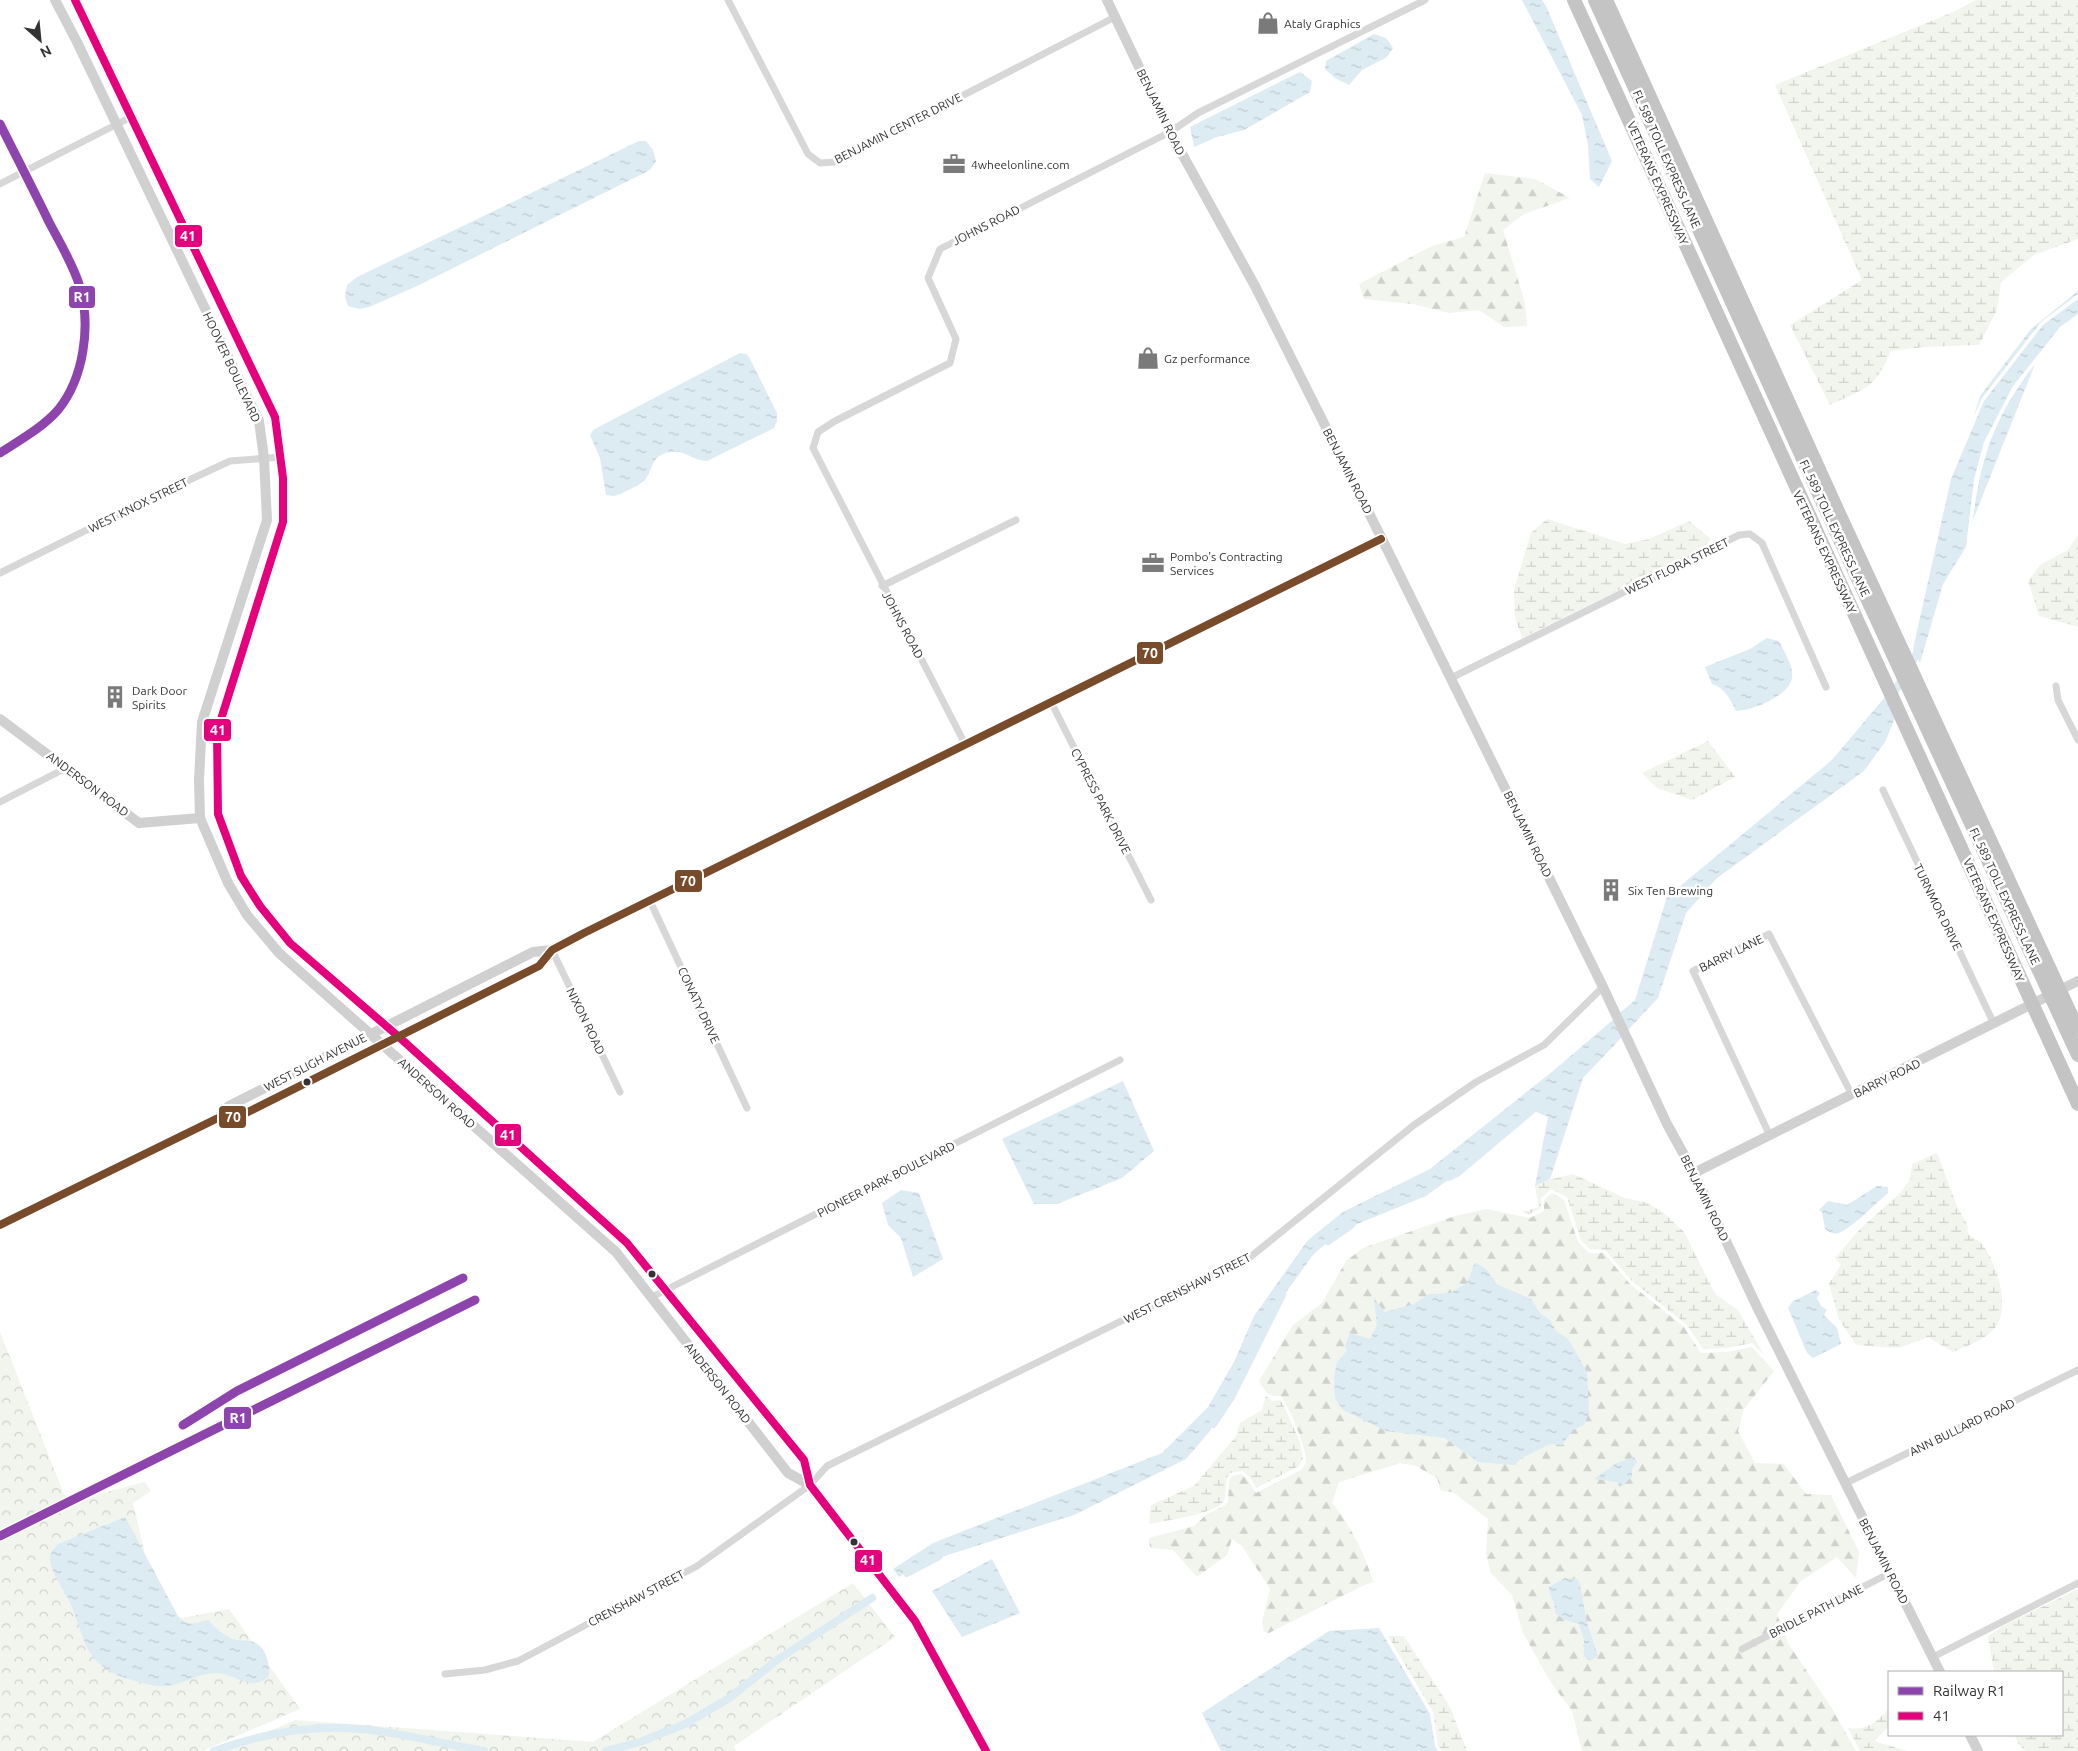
<svg xmlns="http://www.w3.org/2000/svg" width="2078" height="1751" font-family="Ubuntu,sans-serif">
	<style>
		.forest { fill: url(#forest-firs) }
		.wetland { fill: url(#wetland-marsh) }
		.park { fill: url(#park-crowns) }
		.water { fill: url(#water-ripples) }
		.lines { fill: none; stroke-linecap: round; stroke-linejoin: round }
		.canal { stroke: #ddebf3; stroke-width: 8 }
		.street { stroke: #d7d7d7; stroke-width: 7 }
		.secondary { stroke: #d0d0d0; stroke-width: 10 }
		.highway { stroke: #c4c4c4; stroke-width: 14 }
		.bus-1-casing { stroke: #fff; stroke-width: 11 }
		.bus-2-casing { stroke: #fff; stroke-width: 11 }
		.bus-1 { stroke: #e5007d; stroke-width: 8 }
		.bus-2 { stroke: #7a4b2a; stroke-width: 8 }
		.rail-1-casing { stroke: #fff; stroke-width: 12 }
		.rail-1 { stroke: #8e44ad; stroke-width: 9 }
		.bus-dot { fill: #333; stroke: #fff; stroke-width: 2 }
		.labels { text-anchor: middle; dominant-baseline: central; stroke-width: 5; stroke-linejoin: round; paint-order: stroke }
		.poi-label { font-size: 12px; fill: #333; stroke: #fff; text-anchor: start }
		.street-label { font-size: 12px; fill: #333; stroke: #fff }
		.line-badge { stroke: #fff; stroke-width: 2 }
		.badge-label { font-size: 14px; text-anchor: middle; font-weight: bold; fill: #fff }
	</style>
	<defs>
		<pattern id="forest-firs" width="22" height="20" patternUnits="userSpaceOnUse" patternTransform="scale(1.25)"><rect width="22" height="20" fill="#f1f5ed"/><path d="M5 1l3.5 6h-7zM16 11l3.5 6h-7z" fill="#cfd2cc"/></pattern>
		<pattern id="wetland-marsh" width="20" height="14" patternUnits="userSpaceOnUse" patternTransform="scale(1.25)"><rect width="20" height="14" fill="#f1f5ed"/><path d="M1 5h8M5 5V1M11 12h8M15 12V8" fill="none" stroke="#cfd2cc"/></pattern>
		<pattern id="park-crowns" width="20" height="18" patternUnits="userSpaceOnUse" patternTransform="scale(1.25)"><rect width="20" height="18" fill="#f1f5ed"/><path d="M2 6a3 3 0 1 1 6 0M12 15a3 3 0 1 1 6 0" fill="none" stroke="#cfd2cc"/></pattern>
		<pattern id="water-ripples" width="26" height="14" patternUnits="userSpaceOnUse" patternTransform="scale(1.25)"><rect width="26" height="14" fill="#ddebf3"/><path d="M2 4q2-2 4 0t4 0M15 11q2-2 4 0t4 0" fill="none" stroke="#becad1"/></pattern>
	</defs>
	<rect width="100%" height="100%" fill="#fff"/>
	<g class="forest">
		<path d="M1485 173 1535 179 1570 198 1524 214 1503 230 1525 303 1527 326 1504 327 1479 310 1449 313 1413 304 1364 299 1359 284 1432 246 1464 237Z"/>
		<path d="M1552 1193 1564 1200 1578 1242 1589 1253H1604L1629 1283 1684 1327 1701 1353 1727 1352 1752 1347 1774 1371 1744 1409 1738 1431 1755 1463 1784 1464 1806 1494 1831 1495 1859 1552 1856 1578 1837 1557 1801 1581 1777 1614 1788 1643 1831 1707 1856 1751H1582L1572 1711 1550 1681 1523 1633 1512 1595 1491 1573 1486 1554 1488 1519 1453 1492 1441 1491 1437 1478 1416 1466 1400 1463 1339 1482 1332 1503C1351 1526 1365 1554 1373 1582L1360 1587 1269 1633 1264 1632 1262 1622 1270 1589 1242 1546 1232 1539 1227 1555 1197 1577 1173 1550 1150 1548 1149 1538 1194 1526 1207 1514 1224 1506 1228 1502 1229 1481 1232 1476 1241 1474 1248 1480 1256 1493 1301 1470 1306 1463C1308 1451 1289 1406 1281 1396 1268 1397 1265 1391 1259 1381L1293 1325 1322 1303 1346 1261 1363 1248 1455 1216 1487 1209 1530 1218 1544 1211V1200Z"/>
	</g>
	<g class="wetland">
		<path d="M1976 0H2078V239L2034 255 2001 282 1997 310 1979 345 1923 347 1891 351C1873 391 1867 387 1830 405L1790 325 1862 280 1775 85 1953 12Z"/>
		<path d="M1547 519 1625 544 1649 539 1689 521 1711 539 1702 549 1522 638 1515 617 1514 590 1531 533Z"/>
		<path d="M2078 535V627L2039 616 2028 581 2040 565 2068 550Z"/>
		<path d="M1708 741 1735 777 1692 800 1657 788 1642 773Z"/>
		<path d="M1937 1153 1957 1206 1967 1224 1968 1234C1973 1238 1980 1241 1983 1245 1996 1264 2009 1301 1998 1323 1992 1337 1967 1346 1953 1352L1928 1337 1899 1348 1856 1345 1839 1319 1829 1284 1841 1265 1835 1258 1860 1229 1899 1194 1910 1180 1912 1164Z"/>
		<path d="M1573 1174 1625 1198 1648 1203 1664 1213 1684 1232 1715 1294 1738 1310 1764 1355 1752 1343 1727 1348 1703 1349 1686 1324 1631 1280 1605 1250 1590 1249 1581 1240 1567 1197 1551 1189 1541 1198V1208L1529 1214 1522 1212 1539 1207 1535 1186 1548 1180Z"/>
		<path d="M1266 1396 1272 1401 1280 1400 1283 1404 1300 1442 1303 1459 1299 1466 1256 1488 1250 1477 1242 1471 1230 1473C1223 1482 1228 1496 1223 1502 1212 1515 1167 1520 1149 1524L1151 1505 1194 1486 1236 1436 1240 1423 1262 1410Z"/>
		<path d="M2078 1589V1751H2025L2018 1743 2015 1735H2062V1672H1994L1988 1637 2001 1627Z"/>
		<path d="M1388 1636H1404L1450 1707 1467 1751H1442L1438 1745 1433 1712Z"/>
		<path d="M1889 1709V1726L1874 1741 1907 1751H1860L1848 1728C1867 1731 1876 1722 1889 1709Z"/>
	</g>
	<g class="park">
		<path d="M0 1332 67 1502 145 1482 151 1491 133 1503 161 1622 229 1609 300 1709 202 1751H0Z"/>
		<path d="M853 1583 895 1637 734 1746 736 1751H224L295 1720 593 1742Z"/>
	</g>
	<g class="water">
		<path d="M1522 0H1542L1546 6 1612 161 1599 187 1590 179 1588 145 1582 115Z"/>
		<path d="M1374 34 1386 38 1393 48 1387 57 1362 70 1349 85 1335 78 1325 69 1326 61Z"/>
		<path d="M1300 72 1312 81 1310 92 1244 130 1217 137 1194 147 1190 127Z"/>
		<path d="M639 141H646L653 150 656 161 650 170 415 287 369 307 359 309 348 306 345 297 347 285 357 277Z"/>
		<path d="M2078 291V294L2041 322 1982 398 1974 416 1980 396 2031 329Z"/>
		<path d="M2078 299V314L2060 327 2013 386 1984 442 1974 479 1966 547 1943 584 1920 663 1913 649 1951 479 1984 401 2043 325Z"/>
		<path d="M740 353 746 354 749 357 777 413V421L774 428 707 461C693 461 684 449 670 452 650 456 654 468 645 480 643 483 618 496 614 496 611 496 609 495 606 495L600 458 590 435 593 430Z"/>
		<path d="M2035 364 1973 520C1980 457 1996 414 2035 364Z"/>
		<path d="M1767 638 1779 641C1784 652 1794 666 1792 678 1789 696 1752 711 1736 711 1730 699 1725 688 1712 684L1705 667 1750 649Z"/>
		<path d="M1885 697 1896 715 1885 742 1864 771 1717 878 1686 913 1658 998 1628 1030 1620 1013 1635 1000 1667 897 1832 760Z"/>
		<path d="M1614 1019 1622 1037 1583 1078 1550 1179 1535 1186 1548 1117 1532 1110 1452 1177 1426 1196 1340 1231 1313 1255 1271 1313 1210 1431 1186 1459 1074 1515 916 1565 899 1577 893 1569 933 1543 1162 1453 1208 1407 1234 1362 1254 1316 1308 1240 1343 1212 1430 1169 1553 1071Z"/>
		<path d="M1123 1081 1154 1151 1122 1178 1057 1204H1034L1002 1139Z"/>
		<path d="M1877 1186 1888 1187V1193C1876 1203 1852 1228 1839 1233 1834 1235 1829 1232 1825 1229L1822 1212 1819 1210 1828 1201 1847 1205Z"/>
		<path d="M901 1190 919 1193 943 1259 913 1277 901 1238 888 1225 882 1203Z"/>
		<path d="M1475 1262 1487 1270 1496 1284 1531 1299 1540 1313 1550 1320 1556 1331 1568 1339 1587 1372 1589 1413 1584 1425 1573 1430 1562 1445 1550 1444 1520 1459 1515 1465 1478 1462 1445 1438 1386 1431 1343 1410 1335 1398 1334 1378 1337 1362 1347 1351 1345 1346 1350 1333 1370 1339 1377 1325 1374 1298 1385 1312 1414 1304 1429 1294 1450 1293 1467 1283Z"/>
		<path d="M1816 1290 1820 1293 1817 1298 1821 1306 1827 1310 1824 1315 1837 1328 1841 1344 1813 1358 1807 1353 1788 1308 1793 1301Z"/>
		<path d="M1634 1457 1637 1462 1632 1469V1477L1620 1488 1617 1482 1594 1479 1617 1463Z"/>
		<path d="M125 1517 178 1616C188 1628 195 1623 208 1620 214 1627 224 1636 233 1639 240 1641 247 1640 253 1642 266 1646 270 1665 269 1676 252 1693 236 1674 217 1673 199 1672 183 1685 165 1686 153 1687 139 1682 128 1679 78 1662 87 1634 66 1595 61 1585 46 1565 51 1553 52 1550 56 1547 58 1544Z"/>
		<path d="M992 1559 1020 1613 962 1637 932 1591Z"/>
		<path d="M1565 1578 1578 1579 1580 1585 1587 1623 1598 1656 1590 1661 1584 1656V1640L1579 1624 1563 1619 1555 1613C1556 1602 1549 1596 1549 1587Z"/>
		<path d="M1379 1628 1430 1714 1435 1746 1438 1751H1221L1202 1713 1329 1631Z"/>
	</g>
	<g class="lines">
		<g class="canal">
			<path d="M1891 698 1916 655 1919 647"/>
			<path d="M1449 1177 1457 1173 1539 1104"/>
			<path d="M1328 1241 1351 1225"/>
			<path d="M1213 1424 1231 1397 1282 1295"/>
			<path d="M907 1573 939 1556"/>
			<path d="M214 1751C256 1736 299 1726 345 1728 391 1730 438 1743 484 1751"/>
			<path d="M606 1751 640 1742 685 1724 728 1699 777 1660 872 1598"/>
		</g>
		<g class="street">
			<path d="M728 0 808 154 820 163 834 162 1115 17"/>
			<path d="M0 184 131 117"/>
			<path d="M0 573 157 495 230 461 281 457"/>
			<path d="M882 586 1016 520"/>
			<path d="M1451 678 1739 535 1750 534 1762 543 1826 687"/>
			<path d="M2056 686 2058 700 2078 740"/>
			<path d="M1051 702 1151 900"/>
			<path d="M965 744 813 448 818 432 835 421 950 363 956 339 928 278 940 249 1170 132 1198 113 1425 0"/>
			<path d="M1883 790 1994 1024"/>
			<path d="M0 802 66 768"/>
			<path d="M650 901 747 1108"/>
			<path d="M552 950 620 1092"/>
			<path d="M1770 1136 1693 971 1769 934 1852 1095"/>
			<path d="M652 1297 1120 1060"/>
			<path d="M1846 1483 2078 1370"/>
			<path d="M1742 1649 1890 1573"/>
			<path d="M1933 1657 2078 1583"/>
			<path d="M445 1674 485 1670 518 1661 697 1566 810 1485 827 1466 1249 1258 1414 1125 1476 1082 1544 1045 1603 987"/>
		</g>
		<g class="secondary">
			<path d="M55 0 77 42 259 421 264 458 267 520 202 722 199 780 200 818 228 883 247 915 279 953 616 1252 788 1473 810 1485"/>
			<path d="M75 0 275 417 283 478V522L217 732 218 814 241 876 260 906 290 943 399 1037 627 1243 804 1460 810 1485 915 1621 986 1751"/>
			<path d="M1107 0 1170 132 1255 286 1386 547 1603 987 1667 1124 1694 1173 1758 1309 1940 1672"/>
			<path d="M0 719 139 823 200 818"/>
			<path d="M218 1118 229 1106 533 952 552 950"/>
			<path d="M1694 1173 2078 981"/>
			<path d="M0 1225 218 1118 238 1117 539 966 552 950 584 933 1381 539"/>
			<path d="M1970 1735 1978 1751"/>
		</g>
		<g class="highway">
			<path d="M1574 0 2078 1104"/>
			<path d="M1595 0 1823 503 2078 1055"/>
			<path d="M1606 0 1841 518 2078 1030"/>
		</g>
		<defs>
			<path id="bus-1" d="M75 0 275 417 283 478V522L217 732 218 814 241 876 260 906 290 943 399 1037 627 1243 804 1460 810 1485 915 1621 986 1751"/>
			<path id="bus-2" d="M0 1225 218 1118 238 1117 539 966 552 950 584 933 1381 539"/>
		</defs>
		<use href="#bus-1" class="bus-1-casing"/>
		<use href="#bus-2" class="bus-2-casing"/>
		<use href="#bus-1" class="bus-1"/>
		<use href="#bus-2" class="bus-2"/>
		<defs>
			<g id="rail-1">
				<path d="M0 124C16 156 33 189 49 222 60 243 73 264 80 287 91 326 84 378 58 410 42 428 20 440 0 453"/>
				<path d="M183 1425 237 1391 463 1278"/>
				<path d="M0 1536 475 1300"/>
			</g>
		</defs>
		<use href="#rail-1" class="rail-1-casing"/>
		<use href="#rail-1" class="rail-1"/>
	</g>
	<defs>
		<symbol id="shop-bare" viewBox="-9 -9 18 18"><path d="M-5-2.5h2.3a2.7 3.5 0 0 1 5.4 0H5L5.5 6h-11ZM-1.5-2.5h3a1.5 2.3 0 0 0-3 0Z" fill="#7a7a7a" stroke="#fff" stroke-width="2.5" paint-order="stroke"/></symbol>
		<symbol id="office-bare" viewBox="-9 -9 18 18"><path d="M-6-3h4V-5.5h4V-3h4V5H-6ZM-1-4.5V-3h2v-1.5ZM-6 0V1H6V0Z" fill="#7a7a7a" stroke="#fff" stroke-width="2.5" paint-order="stroke"/></symbol>
		<symbol id="building-bare" viewBox="-9 -9 18 18"><path d="M-4-6H4V6H1V3H-1V6H-4ZM-2.5-4.3h1.7v1.8h-1.7ZM.8-4.3h1.7v1.8H.8ZM-2.5-1h1.7V.8h-1.7ZM.8-1h1.7V.8H.8Z" fill="#7a7a7a" stroke="#fff" stroke-width="2.5" paint-order="stroke"/></symbol>
	</defs>
	<g fill-rule="evenodd">
		<use href="#shop-bare" x="1252" y="7" width="32" height="32"/>
		<use href="#office-bare" x="938" y="148" width="32" height="32"/>
		<use href="#shop-bare" x="1132" y="342" width="32" height="32"/>
		<use href="#office-bare" x="1137" y="547" width="32" height="32"/>
		<use href="#building-bare" x="99" y="681" width="32" height="32"/>
		<use href="#building-bare" x="1595" y="874" width="32" height="32"/>
	</g>
	<g class="bus-dot">
		<circle cx="307" cy="1082" r="4.5"/>
		<circle cx="652" cy="1274" r="4.5"/>
		<circle cx="854" cy="1542" r="4.5"/>
	</g>
	<g class="labels">
		<g class="poi-label">
			<text x="1284" y="23">Ataly Graphics</text>
			<text x="971" y="164">4wheelonline.com</text>
			<text x="1164" y="358">Gz performance</text>
			<text x="1170" y="556">Pombo's Contracting<tspan x="1170" dy="14">Services</tspan></text>
			<text x="132" y="690">Dark Door<tspan x="132" dy="14">Spirits</tspan></text>
			<text x="1628" y="890">Six Ten Brewing</text>
		</g>
		<g class="street-label">
			<text transform="translate(1161 112) rotate(64)">BENJAMIN ROAD</text>
			<text transform="translate(898 128) rotate(-27)">BENJAMIN CENTER DRIVE</text>
			<text transform="translate(1667 159) rotate(66)">FL 589 TOLL EXPRESS LANE</text>
			<text transform="translate(1658 183) rotate(66)">VETERANS EXPRESSWAY</text>
			<text transform="translate(986 225) rotate(-27)">JOHNS ROAD</text>
			<text transform="translate(232 367) rotate(65)">HOOVER BOULEVARD</text>
			<text transform="translate(1348 471) rotate(63)">BENJAMIN ROAD</text>
			<text transform="translate(138 505) rotate(-26)">WEST KNOX STREET</text>
			<text transform="translate(1835 528) rotate(65)">FL 589 TOLL EXPRESS LANE</text>
			<text transform="translate(1825 552) rotate(65)">VETERANS EXPRESSWAY</text>
			<text transform="translate(1677 566) rotate(-26)">WEST FLORA STREET</text>
			<text transform="translate(903 625) rotate(62)">JOHNS ROAD</text>
			<text transform="translate(88 784) rotate(37)">ANDERSON ROAD</text>
			<text transform="translate(1101 801) rotate(63)">CYPRESS PARK DRIVE</text>
			<text transform="translate(1528 834) rotate(64)">BENJAMIN ROAD</text>
			<text transform="translate(2005 896) rotate(65)">FL 589 TOLL EXPRESS LANE</text>
			<text transform="translate(1938 907) rotate(64)">TURNMOR DRIVE</text>
			<text transform="translate(1994 920) rotate(66)">VETERANS EXPRESSWAY</text>
			<text transform="translate(1731 953) rotate(-26)">BARRY LANE</text>
			<text transform="translate(699 1005) rotate(65)">CONATY DRIVE</text>
			<text transform="translate(586 1021) rotate(64)">NIXON ROAD</text>
			<text transform="translate(315 1062) rotate(-27)">WEST SLIGH AVENUE</text>
			<text transform="translate(1887 1078) rotate(-26)">BARRY ROAD</text>
			<text transform="translate(437 1093) rotate(42)">ANDERSON ROAD</text>
			<text transform="translate(886 1179) rotate(-27)">PIONEER PARK BOULEVARD</text>
			<text transform="translate(1705 1198) rotate(64)">BENJAMIN ROAD</text>
			<text transform="translate(1187 1288) rotate(-27)">WEST CRENSHAW STREET</text>
			<text transform="translate(718 1383) rotate(52)">ANDERSON ROAD</text>
			<text transform="translate(1962 1427) rotate(-26)">ANN BULLARD ROAD</text>
			<text transform="translate(1884 1561) rotate(63)">BENJAMIN ROAD</text>
			<text transform="translate(636 1598) rotate(-28)">CRENSHAW STREET</text>
			<text transform="translate(1816 1611) rotate(-27)">BRIDLE PATH LANE</text>
		</g>
	</g>
	<g class="line-badge">
		<rect x="174" y="224" width="29" height="24" rx="5" fill="#e5007d"/>
		<rect x="68" y="285" width="28" height="24" rx="5" fill="#8e44ad"/>
		<rect x="1136" y="641" width="28" height="24" rx="5" fill="#7a4b2a"/>
		<rect x="203" y="718" width="29" height="24" rx="5" fill="#e5007d"/>
		<rect x="674" y="869" width="29" height="24" rx="5" fill="#7a4b2a"/>
		<rect x="218" y="1105" width="29" height="24" rx="5" fill="#7a4b2a"/>
		<rect x="494" y="1123" width="28" height="24" rx="5" fill="#e5007d"/>
		<rect x="223" y="1406" width="29" height="24" rx="5" fill="#8e44ad"/>
		<rect x="854" y="1549" width="29" height="24" rx="5" fill="#e5007d"/>
	</g>
	<g class="badge-label">
		<text x="188" y="241">41</text>
		<text x="82" y="302">R1</text>
		<text x="1150" y="658">70</text>
		<text x="218" y="735">41</text>
		<text x="688" y="886">70</text>
		<text x="233" y="1122">70</text>
		<text x="508" y="1140">41</text>
		<text x="238" y="1423">R1</text>
		<text x="868" y="1565">41</text>
	</g>
	<rect x="1888" y="1671" width="175" height="65" fill="#ffffff" stroke="#adadad"/>
	<rect x="1898" y="1687" width="25" height="8" fill="#8e44ad" stroke="#adadad"/>
	<text x="1933" y="1696" font-size="15" fill="#333333">Railway R1</text>
	<rect x="1898" y="1712" width="25" height="8" fill="#e5007d" stroke="#adadad"/>
	<text x="1933" y="1721" font-size="15" fill="#333333">41</text>
	<g transform="translate(40 40) rotate(153)" stroke="#ffffff" stroke-width="4" paint-order="stroke">
	<path d="M0-4L9 19L0 12L-9 19Z" fill="#333333"/>
	<text y="-8" font-size="14" font-weight="bold" text-anchor="middle" fill="#333333">N</text>
	</g>
</svg>
